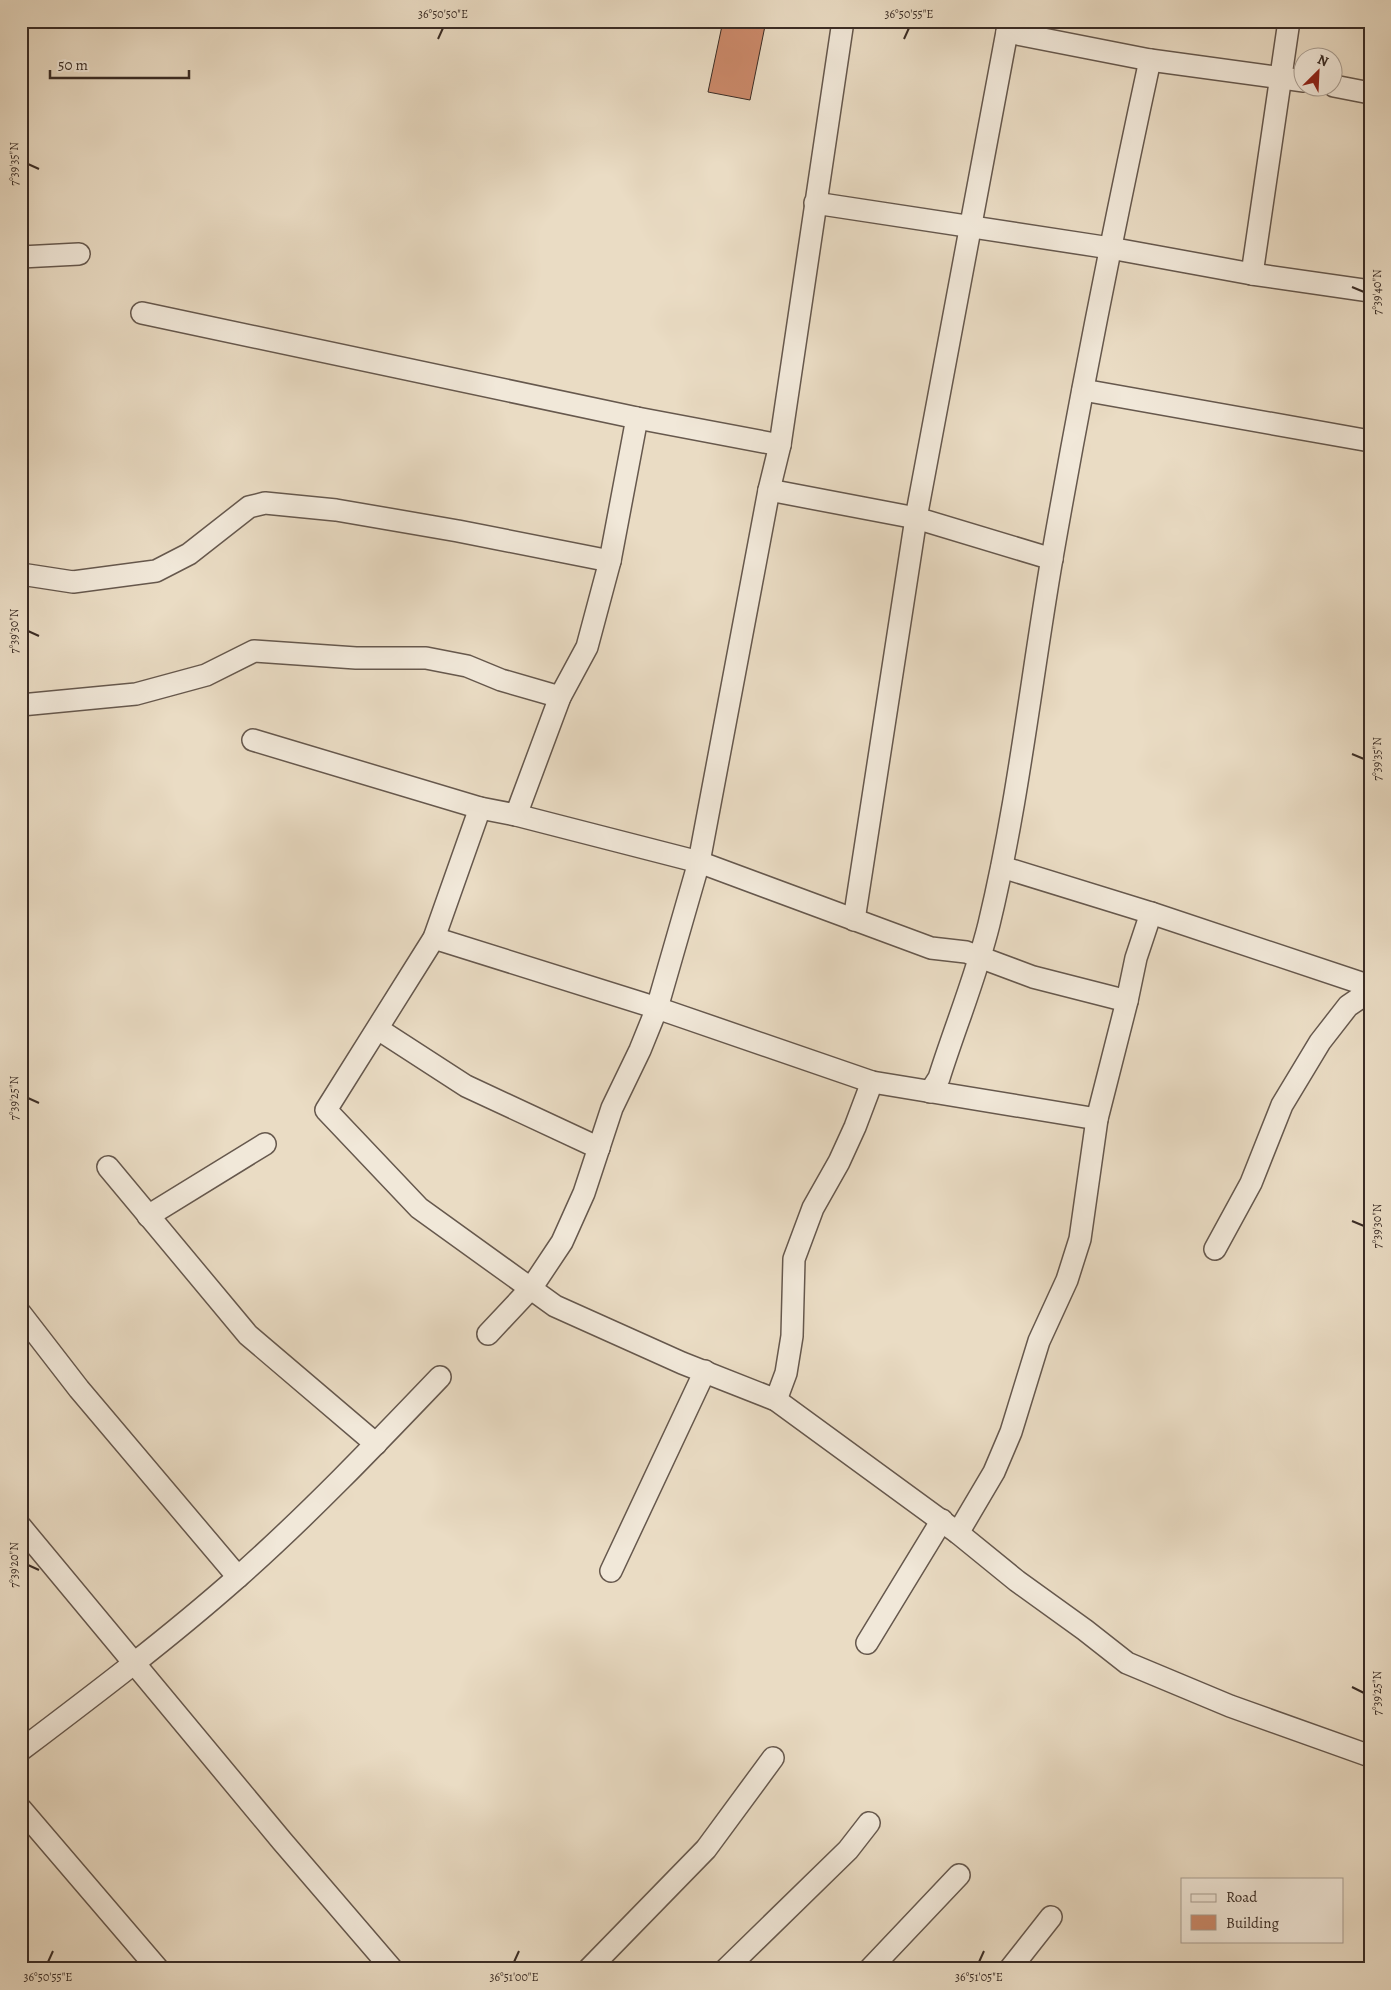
<svg xmlns="http://www.w3.org/2000/svg" width="1391" height="1990" viewBox="0 0 1391 1990" font-family="Alegreya,serif">
  <style>
    .building { fill: #cc8a6b; stroke: #3a2c25 }
    .lines { fill: none; stroke-linecap: round; stroke-linejoin: round }
    .street-casing { stroke: #66584d; stroke-width: 24 }
    .street { stroke: #f1e8d9; stroke-width: 21 }
    .ticks { fill: none; stroke: #3a2c25; stroke-width: 2 }
    .neatline { fill: none; stroke: #3a2c25; stroke-width: 2 }
    .ticks-label { font-size: 12px; text-anchor: middle; fill: #3a2c25 }
  </style>
  <rect width="100%" height="100%" fill="#eadcc4"/>
  <filter id="stains"><feTurbulence type="fractalNoise" baseFrequency=".004" numOctaves="4"/><feColorMatrix values="0 0 0 0 .2 0 0 0 0 .09 0 0 0 0 .02 0 0 0 .5 -.17"/></filter>
  <radialGradient id="worn" r=".72"><stop offset=".6" stop-color="#630" stop-opacity="0"/><stop offset="1" stop-color="#630" stop-opacity=".3"/></radialGradient>
  <path class="building" d="M723,21H766L750,100L708,92Z"/>
  <g class="lines">
    <defs>
      <g id="street">
        <path d="M1007,32L1150,60L1304,81"/>
        <path d="M1334,86L1370,93"/>
        <path d="M815,203L1110,248L1252,274L1370,291"/>
        <path d="M21,257L79,254"/>
        <path d="M1252,274L1289,21"/>
        <path d="M142,313L637,418L780,445"/>
        <path d="M1083,390L1370,441"/>
        <path d="M769,490L916,518L1052,559"/>
        <path d="M21,574L73,582L156,571L189,554L249,507L265,503L336,510L458,531L610,561"/>
        <path d="M21,705L136,694L206,675L254,651L356,658H426L467,666L501,680L560,697"/>
        <path d="M253,740L480,808L516,815L699,862L931,948L966,952L1033,977L1127,1001"/>
        <path d="M480,808L434,938L326,1110L419,1208L555,1306L682,1363L776,1400L958,1533L1017,1581L1085,1630L1127,1663L1230,1706L1370,1756"/>
        <path d="M516,815L560,697L587,647L610,561L637,418"/>
        <path d="M1002,867L1151,913L1370,986"/>
        <path d="M854,920L916,518L1009,21"/>
        <path d="M434,938L657,1008L872,1082L1097,1119"/>
        <path d="M378,1029L466,1086L599,1148"/>
        <path d="M930,1092L939,1078C955,1027 976,977 989,924C1018,804 1031,680 1052,558C1081,392 1114,226 1150,60"/>
        <path d="M108,1167L248,1335L376,1444"/>
        <path d="M148,1216L265,1144"/>
        <path d="M1215,1249L1251,1183L1282,1105L1320,1042L1348,1006L1370,991"/>
        <path d="M21,1314L79,1389L238,1577"/>
        <path d="M488,1334L532,1287L562,1242L584,1193L612,1108L640,1050L657,1008L699,862L769,490L780,445L843,21"/>
        <path d="M776,1400L786,1373L792,1336L794,1259L813,1208L839,1162L855,1127L872,1082"/>
        <path d="M21,1527L282,1841L392,1969"/>
        <path d="M958,1533L994,1472L1011,1432L1039,1341L1067,1280L1080,1239L1097,1119L1127,1001L1136,958L1151,913"/>
        <path d="M611,1571L705,1371"/>
        <path d="M867,1643L942,1520"/>
        <path d="M21,1750C95,1694 169,1638 238,1577C309,1514 374,1446 440,1377"/>
        <path d="M21,1809L158,1969"/>
        <path d="M589,1969L706,1849L773,1758"/>
        <path d="M726,1969L848,1850L869,1823"/>
        <path d="M870,1969L959,1875"/>
        <path d="M1010,1969L1051,1917"/>
      </g>
    </defs>
    <use href="#street" class="street-casing"/>
    <use href="#street" class="street"/>
  </g>
  <path class="ticks" d="M438,39L443,28M904,39L909,28M28,164L39,169M1352,287L1364,292M28,631L39,636M1352,754L1364,759M28,1098L39,1103M1352,1221L1364,1226M28,1565L39,1570M1352,1687L1364,1693M48,1962L53,1951M514,1962L519,1951M979,1962L984,1951"/>
  <rect width="1391" height="1990" fill="none" stroke="#eadcc4" stroke-width="55"/>
  <rect x="1181" y="1878" width="162" height="65" fill="#f1e8d9" stroke="#a89d91"/>
  <rect x="1191" y="1894" width="25" height="8" fill="#f1e8d9" stroke="#a89d91"/>
  <text x="1226" y="1902" font-size="15" fill="#3a2c25">Road</text>
  <rect x="1191" y="1915" width="25" height="15" fill="#cc8a6b" stroke="#a89d91"/>
  <text x="1226" y="1928" font-size="15" fill="#3a2c25">Building</text>
  <g transform="translate(1318 72) rotate(24)"><circle r="24" fill="#f1e8d9" stroke="#a89d91"/>
  <path d="M0-4L9 19L0 12L-9 19Z" fill="#8f2418"/>
  <text y="-8" font-size="14" font-weight="bold" text-anchor="middle" fill="#3a2c25">N</text>
  </g>
  <path d="M50 70v8h139v-8" fill="none" stroke="#3a2c25" stroke-width="2.5"/>
  <text x="58" y="70" font-size="15" fill="#3a2c25" stroke="#f1e8d9" stroke-width="4" paint-order="stroke">50 m</text>
  <rect x="28" y="28" width="1336" height="1934" class="neatline"/>
  <g class="ticks-label">
    <text x="443" y="18">36°50'50"E</text>
    <text x="909" y="18">36°50'55"E</text>
    <text transform="translate(14 164) rotate(-90)" y="4">7°39'35"N</text>
    <text transform="translate(1377 292) rotate(-90)" y="4">7°39'40"N</text>
    <text transform="translate(14 631) rotate(-90)" y="4">7°39'30"N</text>
    <text transform="translate(1377 759) rotate(-90)" y="4">7°39'35"N</text>
    <text transform="translate(14 1098) rotate(-90)" y="4">7°39'25"N</text>
    <text transform="translate(1377 1226) rotate(-90)" y="4">7°39'30"N</text>
    <text transform="translate(14 1565) rotate(-90)" y="4">7°39'20"N</text>
    <text transform="translate(1377 1693) rotate(-90)" y="4">7°39'25"N</text>
    <text x="48" y="1981">36°50'55"E</text>
    <text x="514" y="1981">36°51'00"E</text>
    <text x="979" y="1981">36°51'05"E</text>
  </g>
  <rect width="100%" height="100%" filter="url(#stains)"/>
  <rect width="100%" height="100%" fill="url(#worn)"/>
</svg>
